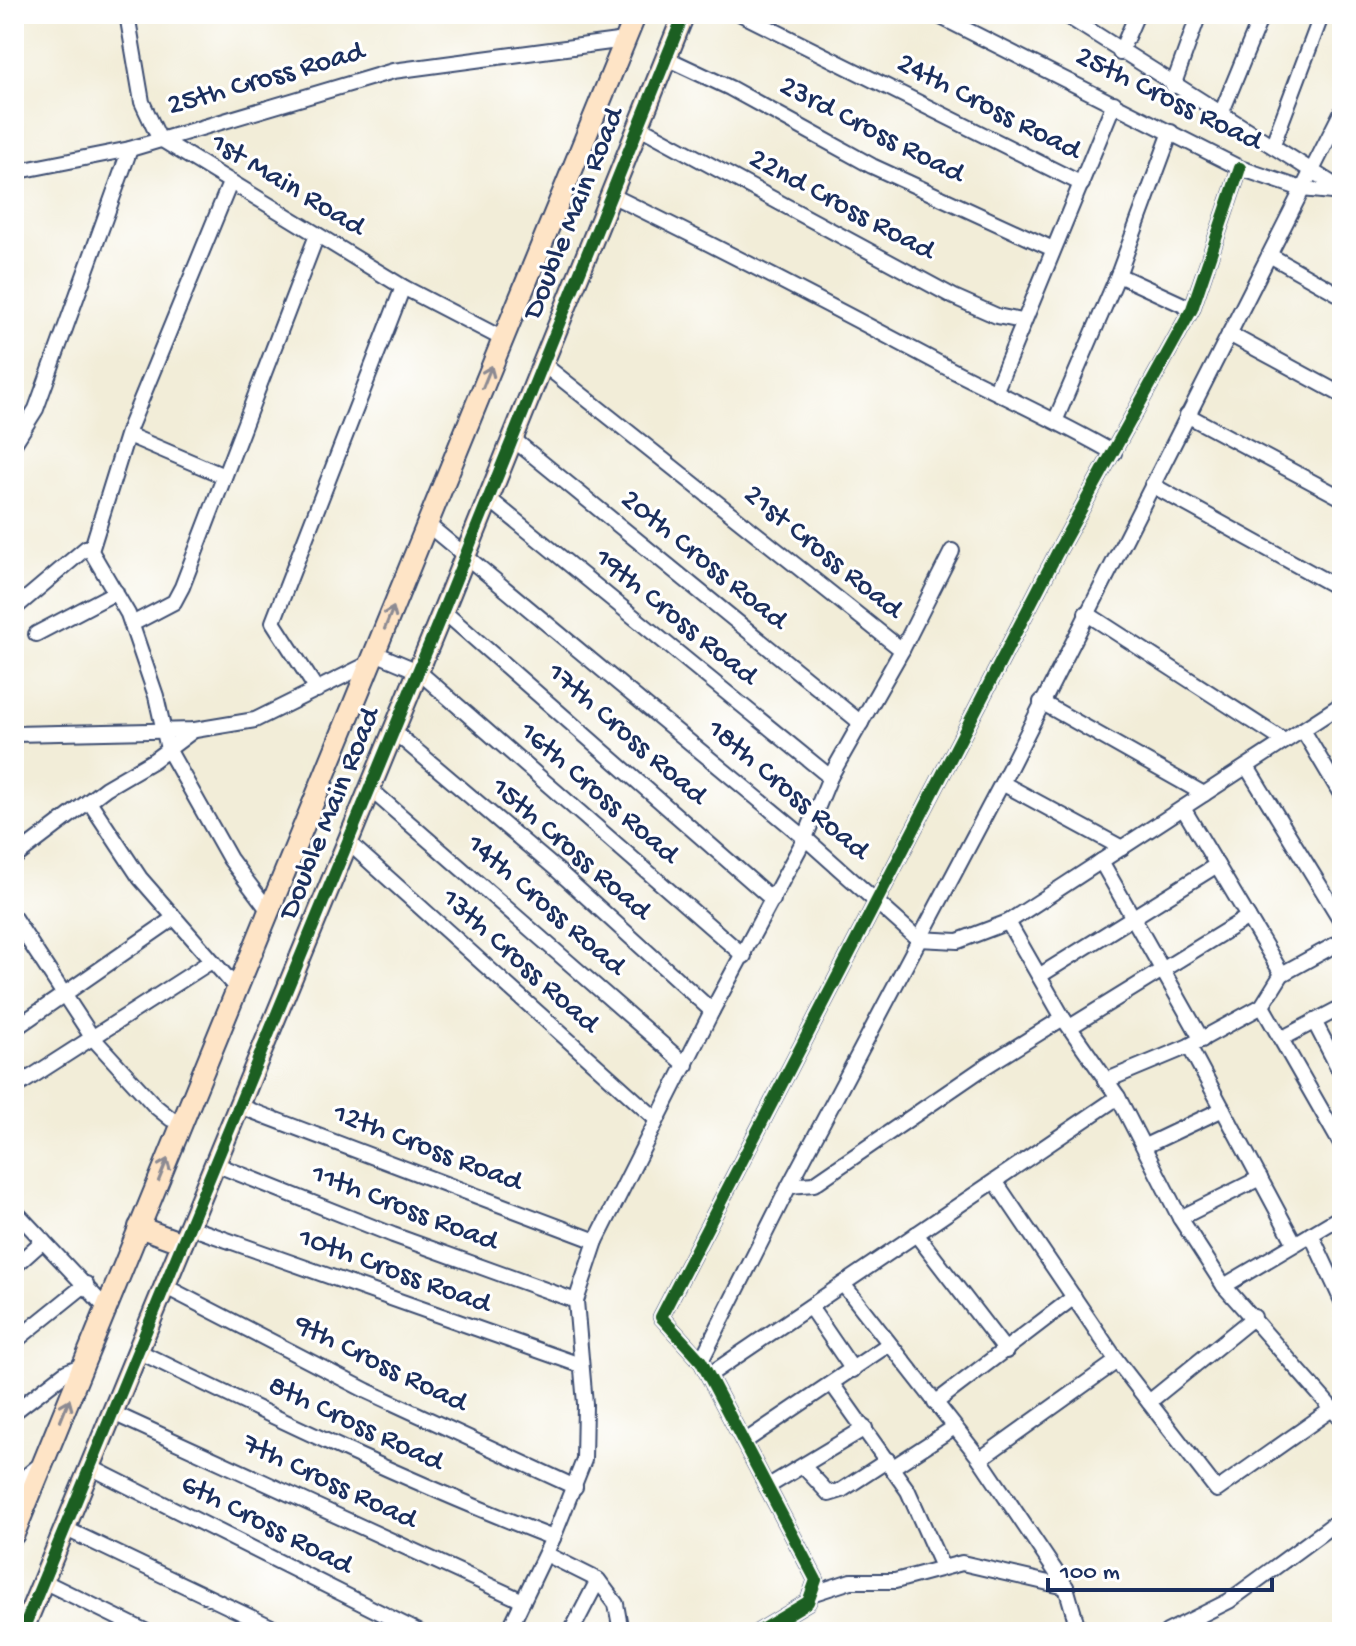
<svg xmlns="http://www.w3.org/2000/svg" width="1356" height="1646" viewBox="0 0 1356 1646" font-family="'Gochi Hand',sans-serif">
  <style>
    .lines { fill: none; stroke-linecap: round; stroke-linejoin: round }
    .street-casing { stroke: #3b4c70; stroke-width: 18 }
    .secondary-casing { stroke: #3b4c70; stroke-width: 24 }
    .street { stroke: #fff; stroke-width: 14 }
    .secondary { stroke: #fee4c6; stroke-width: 20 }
    .cycleway-casing { stroke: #fff; stroke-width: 17 }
    .cycleway { stroke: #1b5e20; stroke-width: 12 }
    .oneway { stroke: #8c8a92 }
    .labels { text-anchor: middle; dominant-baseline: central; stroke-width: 6; stroke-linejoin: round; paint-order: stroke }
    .street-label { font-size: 30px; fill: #1b2f5e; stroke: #fff }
  </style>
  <rect width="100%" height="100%" fill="#fff"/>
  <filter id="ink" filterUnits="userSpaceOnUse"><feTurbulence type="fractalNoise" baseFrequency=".0125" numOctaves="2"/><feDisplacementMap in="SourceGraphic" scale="16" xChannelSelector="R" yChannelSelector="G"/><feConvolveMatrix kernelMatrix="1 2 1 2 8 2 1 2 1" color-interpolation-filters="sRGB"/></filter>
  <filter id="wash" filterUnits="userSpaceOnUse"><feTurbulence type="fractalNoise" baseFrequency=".006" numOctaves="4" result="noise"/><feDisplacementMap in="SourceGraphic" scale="32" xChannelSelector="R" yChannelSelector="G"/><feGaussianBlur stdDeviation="1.8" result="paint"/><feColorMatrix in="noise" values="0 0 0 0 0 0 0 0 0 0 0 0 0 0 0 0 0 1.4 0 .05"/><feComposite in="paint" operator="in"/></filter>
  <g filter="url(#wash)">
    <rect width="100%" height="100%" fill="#f2edd8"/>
  </g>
  <g filter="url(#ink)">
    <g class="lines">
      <defs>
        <g id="street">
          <path d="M127,14L142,102L159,138L403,287L503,339"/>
          <path d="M741,14L1082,184"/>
          <path d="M935,14L1240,168L1302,189L1342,193"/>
          <path d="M1064,14L1342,190"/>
          <path d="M1120,53L1137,14"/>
          <path d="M666,58L730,88L872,166L1053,249"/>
          <path d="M1173,86L1199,14"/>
          <path d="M1221,114L1262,14"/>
          <path d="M638,126L954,297L997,316L1022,321"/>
          <path d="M1273,144L1322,14"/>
          <path d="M14,172L130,149L393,71L625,40"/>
          <path d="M230,183L129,429L91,551L128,614L156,696L168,749L230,859L269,911"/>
          <path d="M611,195C724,250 835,308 946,367C1002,396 1059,421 1114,453"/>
          <path d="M1271,256L1342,296"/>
          <path d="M1118,275L1192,309"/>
          <path d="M1229,334L1342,395"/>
          <path d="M996,390L1114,103"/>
          <path d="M1187,415L1342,498"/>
          <path d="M1056,419L1118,275L1171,132"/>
          <path d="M128,435L224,476"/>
          <path d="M513,439L861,723"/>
          <path d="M14,444L36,409L130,149"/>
          <path d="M1152,485L1342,590"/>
          <path d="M488,498L830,777"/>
          <path d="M427,524L805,838L918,939L958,941L1008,922L1342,704"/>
          <path d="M14,609L86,548L91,551"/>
          <path d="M443,611L773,900"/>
          <path d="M1086,613L1284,741"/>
          <path d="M132,624L174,602L182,587L317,235"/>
          <path d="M36,634L116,592"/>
          <path d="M902,650L952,551"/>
          <path d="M375,653L418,671L744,956"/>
          <path d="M317,690L273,622L403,287"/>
          <path d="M1041,702L1204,794"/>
          <path d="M392,730L556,869L712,1011"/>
          <path d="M1303,730L1342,796"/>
          <path d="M14,734L195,730L255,720L370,663"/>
          <path d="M1247,767L1342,922"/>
          <path d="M1002,783L1122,848"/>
          <path d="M369,788L686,1065"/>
          <path d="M89,801L140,878L237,989"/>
          <path d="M1183,808L1282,974"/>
          <path d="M348,842L656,1119"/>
          <path d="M14,858L106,788L154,760L194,730"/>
          <path d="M1101,861L1202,1040"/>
          <path d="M14,918L92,1037L155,1106L171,1119L183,1122"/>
          <path d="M1008,922L1063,1018L1118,1097L1180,1218L1224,1286L1342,1420"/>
          <path d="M1039,976L1217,865"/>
          <path d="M1262,1006L1342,1146"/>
          <path d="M1314,1021L1342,1075"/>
          <path d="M1070,1027L1248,917"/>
          <path d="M14,1029L174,918"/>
          <path d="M1281,1039L1342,1007"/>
          <path d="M1189,1046L1294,1242"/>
          <path d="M1105,1081L1189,1046L1262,1006L1282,974L1342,941"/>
          <path d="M14,1088L210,962"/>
          <path d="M239,1106L596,1241"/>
          <path d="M1145,1146L1223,1109"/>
          <path d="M215,1164L393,1235L576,1301"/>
          <path d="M995,1181L1117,1361L1217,1490L1332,1409"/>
          <path d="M789,1186L814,1184L986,1066L1063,1018"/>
          <path d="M14,1210L106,1308"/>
          <path d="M1180,1218L1260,1178"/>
          <path d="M190,1227L580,1365"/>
          <path d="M916,1234L1006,1351"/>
          <path d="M1311,1234L1342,1301"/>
          <path d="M14,1267L43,1241"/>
          <path d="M843,1284L980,1459L1066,1587L1079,1632"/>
          <path d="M164,1286L367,1391L575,1487"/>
          <path d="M1224,1286L1342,1216"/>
          <path d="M810,1307L853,1370"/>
          <path d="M14,1342L86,1284"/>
          <path d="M138,1351C275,1418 411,1483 553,1538"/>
          <path d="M701,1361L789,1186L1002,783L1342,111"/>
          <path d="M709,1375L1118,1097"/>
          <path d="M832,1384L908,1491L942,1567"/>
          <path d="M1149,1402L1254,1317"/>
          <path d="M935,1403L1074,1297"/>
          <path d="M14,1412L66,1372L83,1365"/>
          <path d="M113,1413L523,1601"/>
          <path d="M744,1442L889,1344"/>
          <path d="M980,1459L1117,1361"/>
          <path d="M803,1466L829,1494L842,1490L888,1460"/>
          <path d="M90,1467L419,1632"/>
          <path d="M893,1467L953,1428"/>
          <path d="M14,1486L41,1464"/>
          <path d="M767,1487L865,1428"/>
          <path d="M64,1528L282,1632"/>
          <path d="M546,1554L598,1580L571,1632"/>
          <path d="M598,1580L616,1604L621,1632"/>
          <path d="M43,1581L147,1632"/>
          <path d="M811,1594L851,1581H895L962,1563L1066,1587"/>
          <path d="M508,1632L553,1538L584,1460L585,1404L576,1301L596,1241L712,1011L805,838L830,777L902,650L543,364"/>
          <path d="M758,1632L808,1602L816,1580L701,1361L661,1317L1057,553L1192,309L1240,168"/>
          <path d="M1167,1632L1229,1601L1342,1518"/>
        </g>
        <g id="secondary">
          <path d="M139,1227L182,1243"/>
          <path d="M14,1534L636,14"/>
          <path d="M22,1632L443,611L684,14"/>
        </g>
      </defs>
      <use href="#street" class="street-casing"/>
      <use href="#secondary" class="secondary-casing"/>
      <use href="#street" class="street"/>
      <use href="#secondary" class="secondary"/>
      <defs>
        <g id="cycleway">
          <path d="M22,1632L443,611L684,14"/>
          <path d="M758,1632L808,1602L816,1580L701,1361L661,1317L1057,553L1192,309L1240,168"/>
        </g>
      </defs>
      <use href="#cycleway" class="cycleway-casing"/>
      <use href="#cycleway" class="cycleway"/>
    </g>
    <defs><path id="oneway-shaft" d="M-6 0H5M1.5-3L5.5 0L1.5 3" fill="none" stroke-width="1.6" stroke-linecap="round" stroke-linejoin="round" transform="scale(2)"/></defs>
    <g class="oneway">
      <use href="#oneway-shaft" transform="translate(487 377) rotate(-68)"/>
      <use href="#oneway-shaft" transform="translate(389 618) rotate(-68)"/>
      <use href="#oneway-shaft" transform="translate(163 1170) rotate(-68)"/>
      <use href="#oneway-shaft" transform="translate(65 1410) rotate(-68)"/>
    </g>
  </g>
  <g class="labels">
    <g class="street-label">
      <text transform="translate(266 80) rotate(-16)">25th Cross Road</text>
      <text transform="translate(1168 100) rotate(26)">25th Cross Road</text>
      <text transform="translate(988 108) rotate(27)">24th Cross Road</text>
      <text transform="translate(871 131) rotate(27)">23rd Cross Road</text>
      <text transform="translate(287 186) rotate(31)">1st Main Road</text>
      <text transform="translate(841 206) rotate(28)">22nd Cross Road</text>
      <text transform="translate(575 214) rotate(-68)">Double Main Road</text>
      <text transform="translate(822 553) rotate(39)">21st Cross Road</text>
      <text transform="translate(703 561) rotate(39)">20th Cross Road</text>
      <text transform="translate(675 618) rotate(39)">19th Cross Road</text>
      <text transform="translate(626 735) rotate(41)">17th Cross Road</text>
      <text transform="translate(787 791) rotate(40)">18th Cross Road</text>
      <text transform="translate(598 794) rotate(41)">16th Cross Road</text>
      <text transform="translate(331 814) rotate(-68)">Double Main Road</text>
      <text transform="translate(570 850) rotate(41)">15th Cross Road</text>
      <text transform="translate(545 906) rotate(41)">14th Cross Road</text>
      <text transform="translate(519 962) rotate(42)">13th Cross Road</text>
      <text transform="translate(427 1149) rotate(21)">12th Cross Road</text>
      <text transform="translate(404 1209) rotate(21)">11th Cross Road</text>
      <text transform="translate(394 1272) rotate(20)">10th Cross Road</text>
      <text transform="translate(380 1365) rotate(26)">9th Cross Road</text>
      <text transform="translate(355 1425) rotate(25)">8th Cross Road</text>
      <text transform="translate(329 1483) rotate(25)">7th Cross Road</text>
      <text transform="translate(266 1526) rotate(27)">6th Cross Road</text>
    </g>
  </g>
  <rect width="1356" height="1646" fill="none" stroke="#fff" stroke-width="48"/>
  <path d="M1048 1578v12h224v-12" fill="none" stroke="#1b2f5e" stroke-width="4"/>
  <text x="1060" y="1578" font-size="24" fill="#1b2f5e" stroke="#ffffff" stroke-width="6" paint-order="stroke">100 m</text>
</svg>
